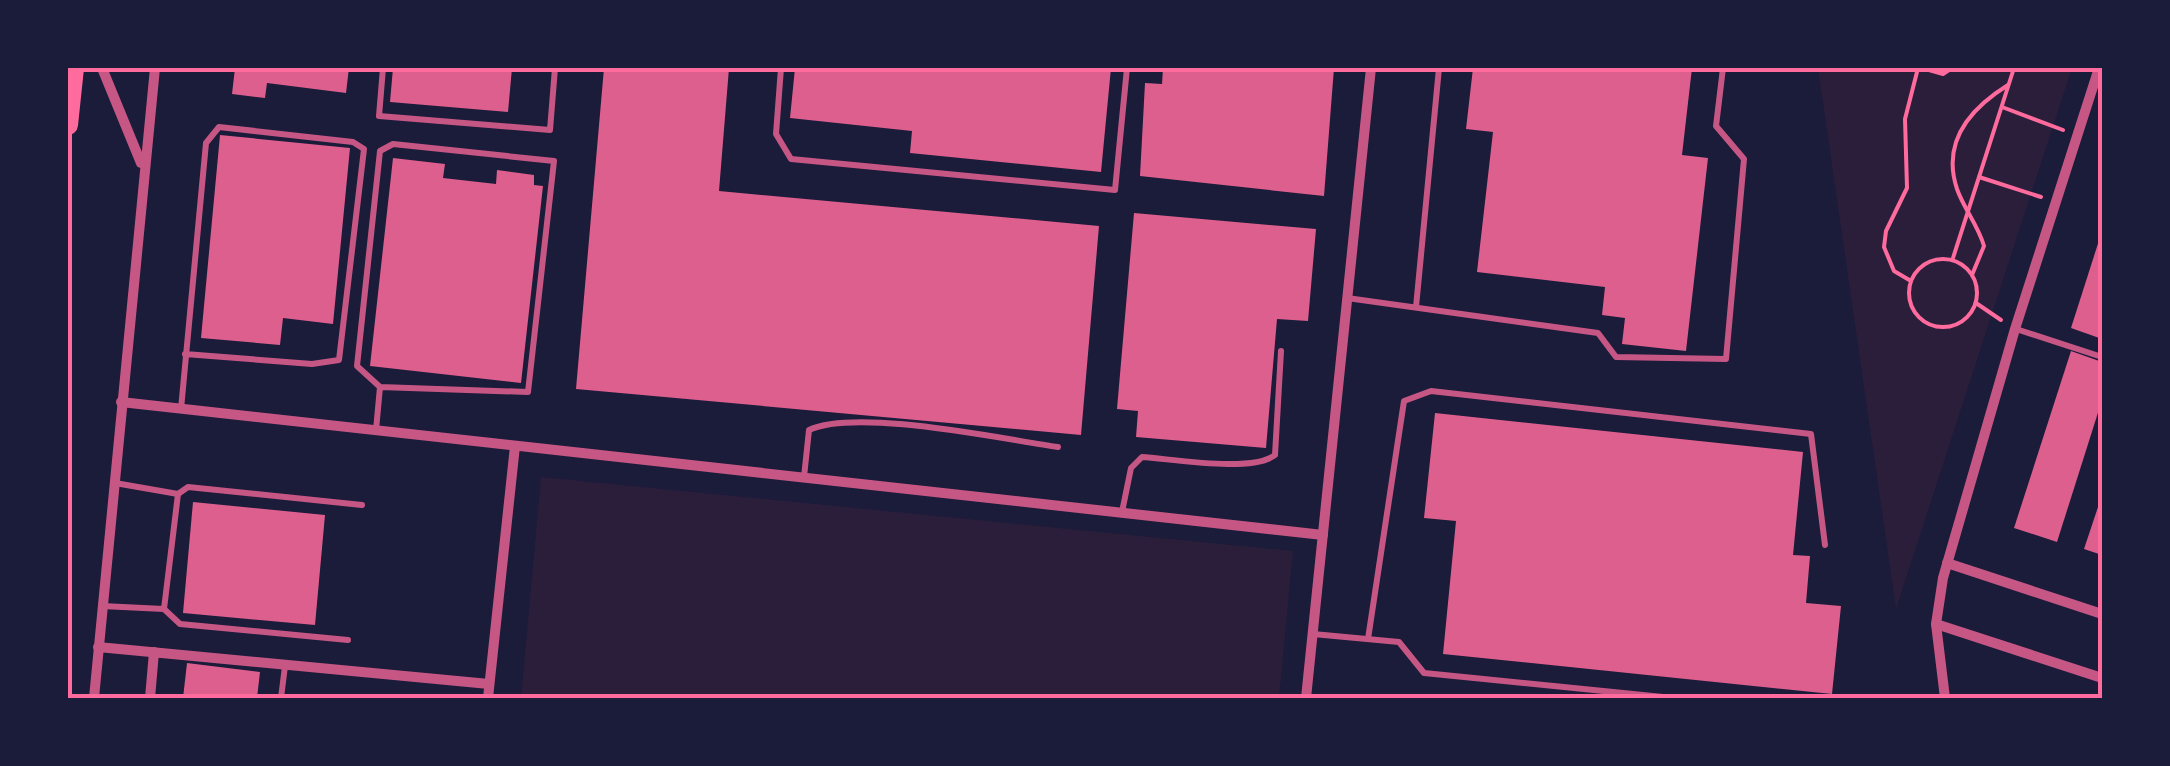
<svg xmlns="http://www.w3.org/2000/svg" width="2170" height="766" viewBox="0 0 2170 766" font-family="'Fira Sans Condensed',sans-serif">
  <style>
    .green { fill: #2a1e3b }
    .building { fill: #dd5f8e }
    .lines { fill: none; stroke-linecap: round; stroke-linejoin: round }
    .path { stroke: #ff6b9d; stroke-width: 4 }
    .service { stroke: #c65784; stroke-width: 6 }
    .minor { stroke: #c65784; stroke-width: 10 }
    .primary { stroke: #ff6b9d; stroke-width: 20 }
    .neatline { fill: none; stroke: #ff6b9d; stroke-width: 4 }
  </style>
  <rect width="100%" height="100%" fill="#1b1b3a"/>
  <g class="green">
    <path d="M1818,68H2072L1896,609Z"/>
    <path d="M541,477L1293,551L1279,698H521Z"/>
  </g>
  <g class="building">
    <path d="M235,68H349L346,93L267,83L265,98L232,94Z"/>
    <path d="M393,68H512L508,112L390,102Z"/>
    <path d="M604,68H729L719,191L1099,226L1081,435L576,389Z"/>
    <path d="M795,68H1111L1101,172L910,153L912,131L790,118Z"/>
    <path d="M1163,68H1334L1324,196L1140,176L1145,83L1162,84Z"/>
    <path d="M1473,68H1692L1682,155L1708,158L1686,351L1622,344L1625,318L1602,315L1605,287L1477,272L1493,132L1466,129Z"/>
    <path d="M220,135L350,148L333,324L283,318L280,345L201,338Z"/>
    <path d="M393,158L445,164L443,178L496,184L497,170L534,175V185L543,186L521,383L370,366Z"/>
    <path d="M1134,213L1316,229L1308,321L1277,319L1266,448L1136,437L1138,411L1117,409Z"/>
    <path d="M2102,231V339L2071,328Z"/>
    <path d="M2071,351L2102,362V400L2057,542L2014,528Z"/>
    <path d="M1435,413L1803,452L1793,555L1810,556L1806,603L1841,606L1832,694L1443,654L1456,521L1424,518Z"/>
    <path d="M2102,495V555L2084,549Z"/>
    <path d="M193,502L325,515L315,625L183,613Z"/>
    <path d="M187,663L260,672L257,698H183Z"/>
  </g>
  <g class="lines">
    <g class="path">
      <path d="M1922,68L1943,74L1952,68"/>
      <path d="M2002,107L2063,130"/>
      <path d="M1979,177L2041,197"/>
      <path d="M1953,258L2014,68"/>
      <circle cx="1943" cy="293" r="34"/>
      <path d="M1972,275L1984,246C1978,225 1964,209 1957,189C1941,141 1971,108 2008,85"/>
      <path d="M1911,281L1894,271L1884,247L1886,231L1907,188L1905,119L1918,68"/>
      <path d="M1976,303L2001,320"/>
    </g>
    <g class="service">
      <path d="M383,68L379,116L550,130L555,68"/>
      <path d="M781,68L776,134L791,159L1115,190L1127,68"/>
      <path d="M1347,298L1598,333L1616,357L1726,359L1744,159L1716,126L1723,68"/>
      <path d="M1416,307L1439,68"/>
      <path d="M2016,329L2102,357"/>
      <path d="M181,409L206,143L219,127L353,142L364,149L339,360L312,364L185,354"/>
      <path d="M376,430L380,387L357,366L380,151L393,144L554,161L528,392L380,387"/>
      <path d="M804,477L809,430C857,408 1001,439 1058,447"/>
      <path d="M115,483L178,494L188,487L362,505"/>
      <path d="M1122,512L1131,468L1142,457C1173,459 1252,473 1275,455L1281,351"/>
      <path d="M102,606L164,609L178,494"/>
      <path d="M164,609L180,624L348,640"/>
      <path d="M1313,634L1399,642L1424,673L1673,698"/>
      <path d="M1368,639L1404,401L1431,391L1811,434L1825,545"/>
      <path d="M281,698L285,666"/>
    </g>
    <g class="minor">
      <path d="M102,68L141,163"/>
      <path d="M121,402L1323,535"/>
      <path d="M1947,563L2102,614"/>
      <path d="M1936,624L2102,678"/>
      <path d="M98,647L489,684"/>
      <path d="M94,698L155,68"/>
      <path d="M150,698L154,652"/>
      <path d="M488,698L515,446"/>
      <path d="M1306,698L1371,68"/>
      <path d="M1945,698L1936,624L1943,578L2015,329L2099,68"/>
    </g>
    <path class="primary" d="M68,125L74,68"/>
  </g>
  <rect width="2170" height="766" fill="none" stroke="#1b1b3a" stroke-width="140"/>
  <rect x="70" y="70" width="2030" height="626" class="neatline"/>
</svg>
